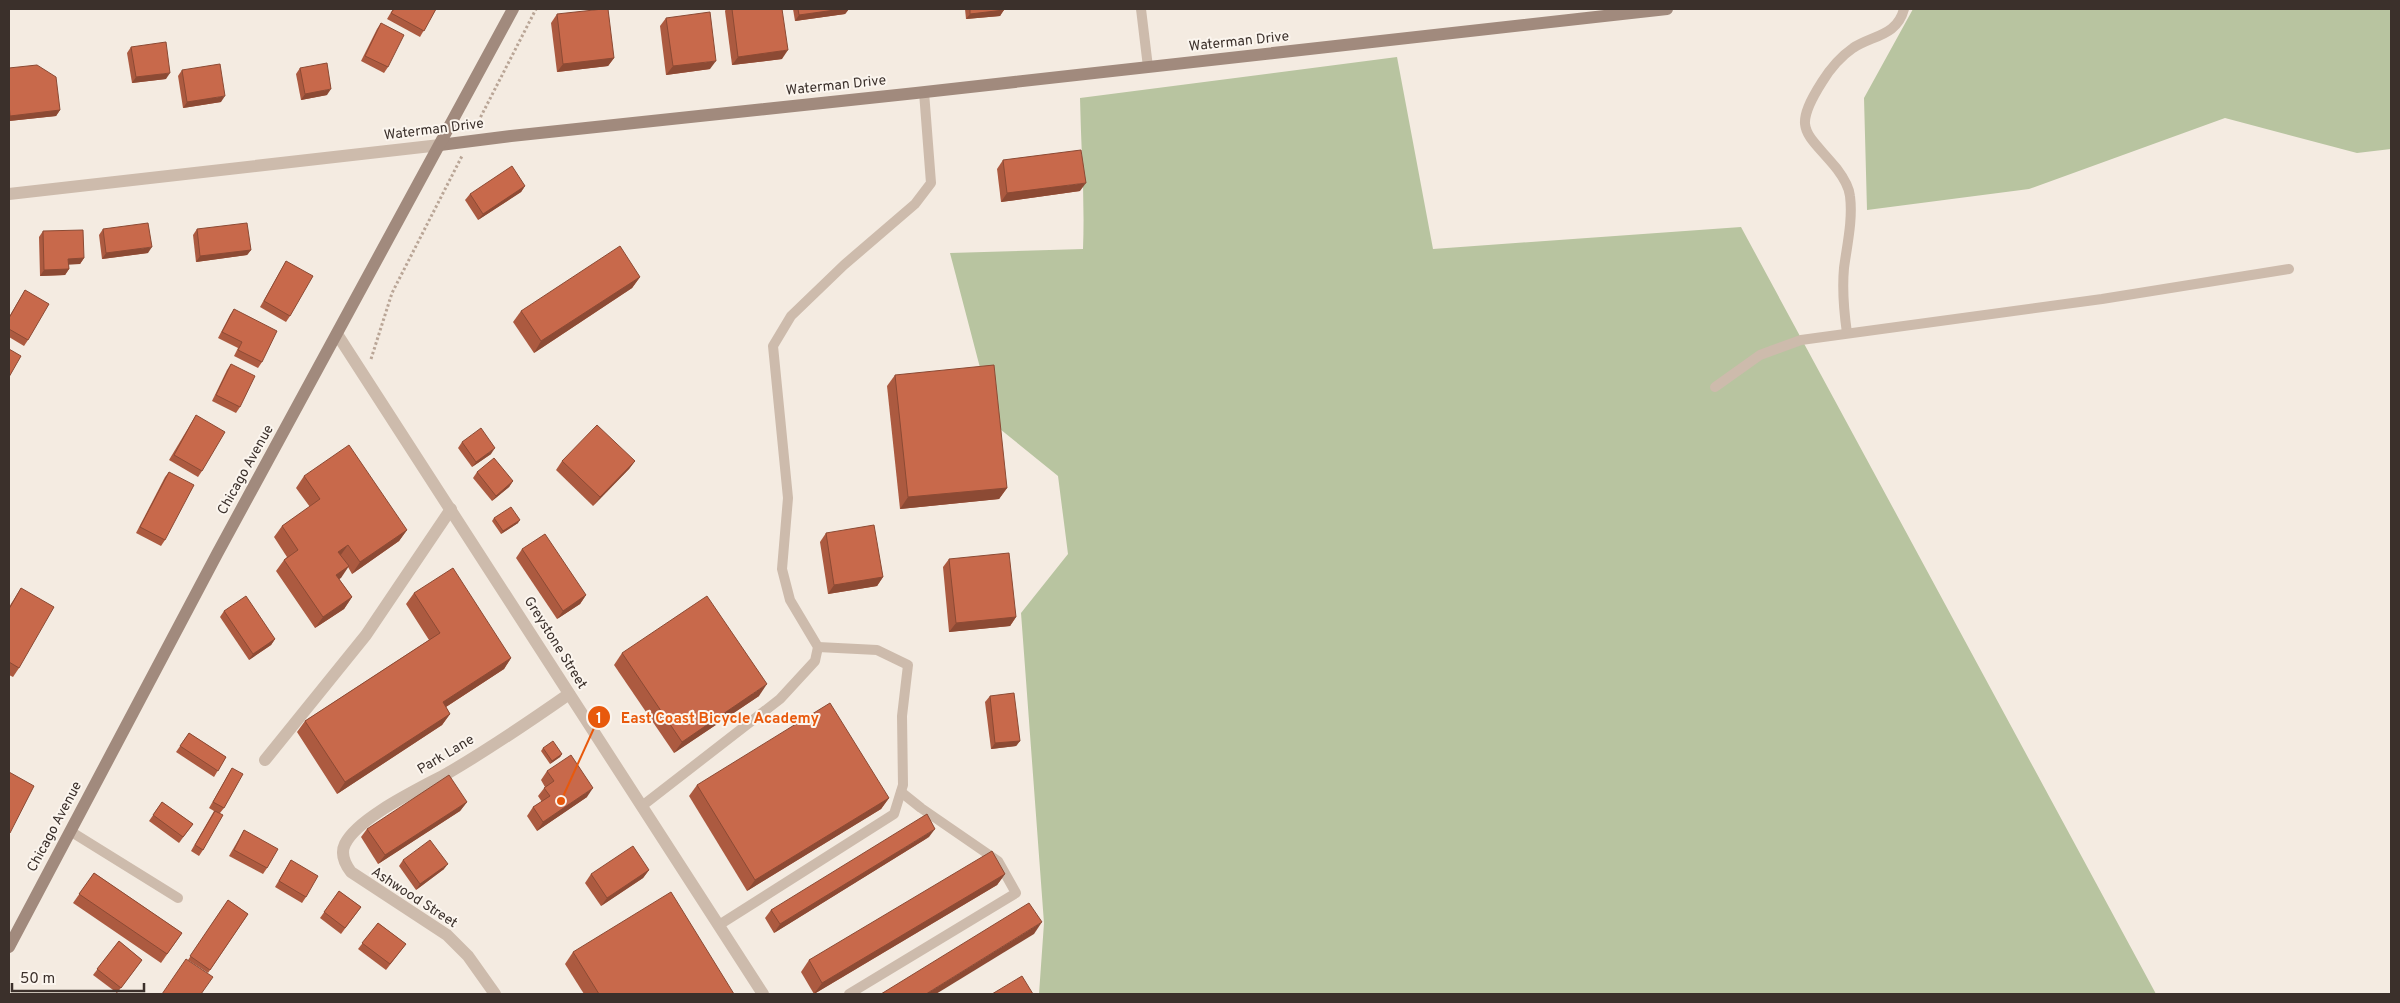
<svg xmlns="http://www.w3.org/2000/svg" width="2400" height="1003" viewBox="0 0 2400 1003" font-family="Overpass,sans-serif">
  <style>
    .green { fill: #b8c4a0 }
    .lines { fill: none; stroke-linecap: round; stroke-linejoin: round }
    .path { stroke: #b9a596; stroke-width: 3; stroke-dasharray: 2.5 2.5; stroke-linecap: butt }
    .lane { stroke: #cdbbac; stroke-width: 10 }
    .street { stroke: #cdbbac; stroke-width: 12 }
    .secondary { stroke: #a18a7d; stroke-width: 12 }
    .wall { fill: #ac5a40 }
    .shaded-wall { fill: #8c4a34 }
    .building { fill: #c8694b; stroke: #8c4a34 }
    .labels { text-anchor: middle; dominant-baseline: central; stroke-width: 4; stroke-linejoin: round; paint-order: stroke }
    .street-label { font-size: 14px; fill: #3b302b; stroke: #fbf5ee }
    .leader { fill: none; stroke: #e8590c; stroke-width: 2 }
    .callout-dot { fill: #e8590c; stroke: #fbf5ee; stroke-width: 2 }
    .mark-label { font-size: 15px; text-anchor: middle; font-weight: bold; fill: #fff }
    .callout-label { font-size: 15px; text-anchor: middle; font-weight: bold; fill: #e8590c; stroke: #fbf5ee; stroke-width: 4; stroke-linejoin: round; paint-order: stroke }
  </style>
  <rect width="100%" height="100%" fill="#f4ebe1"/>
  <g class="green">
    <path d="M1913,9H2391V149L2357,153L2225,118L2029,189L1867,210L1864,98Z"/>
    <path d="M1397,57L1433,249L1741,227L2156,994H1039L1044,923L1021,613L1068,554L1058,476L995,425L950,253L1083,249C1085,199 1081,149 1080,98Z"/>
  </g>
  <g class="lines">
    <g class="path">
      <path d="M476,126L536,9"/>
      <path d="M371,359L392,293L462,156"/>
    </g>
    <g class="lane">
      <path d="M1141,9L1148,67"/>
      <path d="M1847,333C1844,312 1842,290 1844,268C1847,245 1853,220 1850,196C1849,186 1843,177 1837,169C1806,131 1791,131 1822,82C1830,69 1840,57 1853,48C1873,35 1897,36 1904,9"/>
      <path d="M1715,387L1760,355L1801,340L2102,299L2289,269"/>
      <path d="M642,806L780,699L815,661L818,647L790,600L782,569L788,498L773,346L791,316L844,265L915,204L931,183L924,92"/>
      <path d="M70,831L178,898"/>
      <path d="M719,925L894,814L903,785L902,716L908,665L877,650L818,647"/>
      <path d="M849,994L1016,893L998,861L921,808L901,792"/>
    </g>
    <g class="street">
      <path d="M9,194L440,145"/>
      <path d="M337,334L763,994"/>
      <path d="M265,760L366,635L451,509"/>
      <path d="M495,994L468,956L447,935L351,872C345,864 340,854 345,844C358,817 421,788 448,773C489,749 529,722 569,694"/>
    </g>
    <g class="secondary">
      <path d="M440,145L511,136L916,93L1667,9"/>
      <path d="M9,947L217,554L513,9"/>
    </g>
  </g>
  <g class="wall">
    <path d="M393,9H436L420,37L387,19Z"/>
    <path d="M726,9H782V59L732,65L725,11Z"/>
    <path d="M793,9H849L845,14L795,21Z"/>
    <path d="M965,9H1004L1000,16L966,19Z"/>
    <path d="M557,14L614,58L608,66L557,72L551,23Z"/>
    <path d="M666,18L710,69L666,75L660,26Z"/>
    <path d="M381,23L388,67L384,73L361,61L377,29Z"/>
    <path d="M131,47L166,79L132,83L127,53Z"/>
    <path d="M9,68L60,110L56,116L9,121Z"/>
    <path d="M300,68L327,95L301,100L296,74Z"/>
    <path d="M182,70L221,102L183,108L178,76Z"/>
    <path d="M1003,160L1080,191L1001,202L997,169Z"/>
    <path d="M525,186L521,192L478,220L465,200L470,194Z"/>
    <path d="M103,229L148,253L102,259L99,235Z"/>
    <path d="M197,229L251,250L247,255L196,262L193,235Z"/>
    <path d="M43,231L84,258L80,264H68L69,269L65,275L40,276L39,237Z"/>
    <path d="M286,261L290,316L286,322L260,307Z"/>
    <path d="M640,277L632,288L534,353L513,322L521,311Z"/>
    <path d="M25,290L28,340L24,346L9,337V317Z"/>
    <path d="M234,309L262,362L258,368L234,356L238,348L218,338L230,315Z"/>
    <path d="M231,364L240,407L236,413L212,401L227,370Z"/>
    <path d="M895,375L1007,488L999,499L900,509L887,386Z"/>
    <path d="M196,415L202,471L198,477L169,460Z"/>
    <path d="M462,442L491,454L472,467L458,448Z"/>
    <path d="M562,461H635L629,469L593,506L556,470Z"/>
    <path d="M169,472L165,540L161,546L136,533L165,477Z"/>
    <path d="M477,472L513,481L509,487L492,501L473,478Z"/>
    <path d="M304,476L407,530L399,541L352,574L348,567L339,579L352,597L344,609L315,628L276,571L284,560L287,557L274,537L282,526L310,507L296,488Z"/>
    <path d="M494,518L518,523L501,534L492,521Z"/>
    <path d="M826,533L883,577L877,586L828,594L820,542Z"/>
    <path d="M522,549L586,595L580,604L557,619L516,558Z"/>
    <path d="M949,559L1016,617L1010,626L949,632L943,567Z"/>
    <path d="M21,588L19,668L13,677L9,675V607Z"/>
    <path d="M414,593L511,658L504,669L446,707L450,714L442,725L337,794L297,732L305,721L429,640L406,604Z"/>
    <path d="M224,611L275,639L271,645L249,660L220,617Z"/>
    <path d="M622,653L759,696L674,753L614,665Z"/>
    <path d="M990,696L1020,741L1016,746L991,749L985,702Z"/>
    <path d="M189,733L226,757L214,777L176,752Z"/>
    <path d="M543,748L562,754L560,757L550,764L541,751Z"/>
    <path d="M232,768L224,808L220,813L203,850L199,856L191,851L214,811L209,808Z"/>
    <path d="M547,771L587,797L537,831L527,816L533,807L542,802L538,796L545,787L541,780Z"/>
    <path d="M697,785L889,798L881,809L747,891L689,796Z"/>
    <path d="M162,802L193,824L179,843L149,821Z"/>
    <path d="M467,802L460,811L378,864L361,837L367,829Z"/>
    <path d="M244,830L267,868L263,874L229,856Z"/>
    <path d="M929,837L774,933L765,918L771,910Z"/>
    <path d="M291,860L306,897L302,903L275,887Z"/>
    <path d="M403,860L444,869L416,890L399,866Z"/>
    <path d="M649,870L643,878L601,906L585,883L591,874Z"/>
    <path d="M94,873L182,933L161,963L73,903Z"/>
    <path d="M1005,874L997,885L814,994L801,972L809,960Z"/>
    <path d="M339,891L361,907L341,934L320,918Z"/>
    <path d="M228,900L248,914L208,973L188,960Z"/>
    <path d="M378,923L406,944L386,970L358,949Z"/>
    <path d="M119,941L142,960L117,993L93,975Z"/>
    <path d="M573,952L734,994H584L565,964Z"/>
  </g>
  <g class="shaded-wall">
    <path d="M842,9H849L845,14L795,21L799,15Z"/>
    <path d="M1004,10L1000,16L966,19L970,14Z"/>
    <path d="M788,50L782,59L732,65L738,57Z"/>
    <path d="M614,58L608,66L557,72L563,64Z"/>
    <path d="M716,61L710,69L666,75L673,66Z"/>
    <path d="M170,73L166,79L132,83L136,77Z"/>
    <path d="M331,89L327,95L301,100L305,94Z"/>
    <path d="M225,96L221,102L183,108L187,102Z"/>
    <path d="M60,110L56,116L9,121V118L10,116Z"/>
    <path d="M1086,183L1080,191L1001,202L1007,193Z"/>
    <path d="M525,186L521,192L478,220L483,214Z"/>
    <path d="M152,247L148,253L102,259L106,253Z"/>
    <path d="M251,250L247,255L196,262L200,256Z"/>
    <path d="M84,258L80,264L64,265L68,259Z"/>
    <path d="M69,269L65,275L40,276L44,270Z"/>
    <path d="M640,277L632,288L534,353L541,341Z"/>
    <path d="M495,448L491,454L472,467L476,462Z"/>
    <path d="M635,461L629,469L593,506L600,497Z"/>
    <path d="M513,481L509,487L492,501L496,496Z"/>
    <path d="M1007,488L999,499L900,509L908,497Z"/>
    <path d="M520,520L518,523L501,534L503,531Z"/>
    <path d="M407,530L399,541L352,574L360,562Z"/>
    <path d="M348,545L340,556L338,552Z"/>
    <path d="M349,566L341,578L328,586L336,575Z"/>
    <path d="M883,577L877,586L828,594L834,585Z"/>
    <path d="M586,595L580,604L557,619L563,611Z"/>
    <path d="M352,597L344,609L315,628L323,617Z"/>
    <path d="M1016,617L1010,626L949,632L956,623Z"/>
    <path d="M275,639L271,645L249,660L253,654Z"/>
    <path d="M511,658L504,669L435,714L443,702Z"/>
    <path d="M767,684L759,696L674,753L682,742Z"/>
    <path d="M450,714L442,725L337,794L345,782Z"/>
    <path d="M1020,741L1016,746L991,749L995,743Z"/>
    <path d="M562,754L560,757L550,764L552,761Z"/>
    <path d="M593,788L587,797L537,831L543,822Z"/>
    <path d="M889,798L881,809L747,891L755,880Z"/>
    <path d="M467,802L460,811L378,864L385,855Z"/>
    <path d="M935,829L929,837L774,933L780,924Z"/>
    <path d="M448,864L444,869L416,890L420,884Z"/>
    <path d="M649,870L643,878L601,906L607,898Z"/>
    <path d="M1005,874L997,885L814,994L822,983Z"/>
    <path d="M1042,922L1034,934L936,994H926Z"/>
  </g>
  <g class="building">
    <path d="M394,9H436L424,31L391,13Z"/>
    <path d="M603,9H608L614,58L563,64L557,14Z"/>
    <path d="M732,9H782L788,50L738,57Z"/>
    <path d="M798,9H842L799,15Z"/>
    <path d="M970,9H1004V10L970,14Z"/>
    <path d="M710,12L716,61L673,66L666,18Z"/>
    <path d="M381,23L404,35L388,67L365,56Z"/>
    <path d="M166,42L170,73L136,77L131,47Z"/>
    <path d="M327,63L331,89L305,94L300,68Z"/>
    <path d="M220,64L225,96L187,102L182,70Z"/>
    <path d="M37,65L56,77L60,110L10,116L9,103V68Z"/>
    <path d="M1081,150L1086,183L1007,193L1003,160Z"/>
    <path d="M512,166L525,186L483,214L470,194Z"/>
    <path d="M148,223L152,247L106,253L103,229Z"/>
    <path d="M247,223L251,250L200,256L197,229Z"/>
    <path d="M83,230L84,258L68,259L69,269L44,270L43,231Z"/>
    <path d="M620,246L640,277L541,341L521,311Z"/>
    <path d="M286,261L313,276L290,316L264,301Z"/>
    <path d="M25,290L49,304L28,340L9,329V318Z"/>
    <path d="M234,309L277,331L262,362L238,350L242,342L222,332Z"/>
    <path d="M9,349L21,356L9,377Z"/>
    <path d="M231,364L255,376L240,407L216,395Z"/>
    <path d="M994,365L1007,488L908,497L895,375Z"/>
    <path d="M196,415L225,432L202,471L174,455Z"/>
    <path d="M597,425L635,461L600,497L562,461Z"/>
    <path d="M481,428L495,448L476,462L462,442Z"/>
    <path d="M349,445L407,530L360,562L348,545L338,552L349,566L336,575L352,597L323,617L284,560L298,550L282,526L320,499L304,476Z"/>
    <path d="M494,458L513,481L496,496L477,472Z"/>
    <path d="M169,472L194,485L165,540L140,527Z"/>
    <path d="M511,507L520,520L503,531L494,518Z"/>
    <path d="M874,525L883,577L834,585L826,533Z"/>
    <path d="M545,534L586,595L563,611L522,549Z"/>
    <path d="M1009,553L1016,617L956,623L949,559Z"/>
    <path d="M453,568L511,658L443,702L450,714L345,782L305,721L440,633L414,593Z"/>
    <path d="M21,588L54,607L19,668L9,662V609Z"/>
    <path d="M246,596L275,639L253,654L224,611Z"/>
    <path d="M707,596L767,684L682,742L622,653Z"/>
    <path d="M1014,693L1020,741L995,743L990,696Z"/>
    <path d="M830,703L889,798L755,880L697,785Z"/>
    <path d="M189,733L226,757L218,771L180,746Z"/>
    <path d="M553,741L562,754L552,761L543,748Z"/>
    <path d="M571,755L593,788L543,822L533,807L550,796L544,788L554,781L547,771Z"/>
    <path d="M232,768L243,774L224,808L213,802Z"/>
    <path d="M9,772L34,786L10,833H9Z"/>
    <path d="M449,775L467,802L385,855L367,829Z"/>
    <path d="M162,802L193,824L183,837L153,815Z"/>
    <path d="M215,811L223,815L203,850L195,845Z"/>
    <path d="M927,814L935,829L780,924L771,910Z"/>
    <path d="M244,830L278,849L267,868L234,850Z"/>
    <path d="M430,840L448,864L420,884L403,860Z"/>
    <path d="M633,846L649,870L607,898L591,874Z"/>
    <path d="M992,851L1005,874L822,983L809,960Z"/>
    <path d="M291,860L318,876L306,897L279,881Z"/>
    <path d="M94,873L182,933L167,954L79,894Z"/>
    <path d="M339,891L361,907L345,928L324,912Z"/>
    <path d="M671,892L734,994H599L573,952Z"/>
    <path d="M228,900L248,914L210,970L190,956Z"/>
    <path d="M1029,903L1042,922L926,994H881Z"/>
    <path d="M378,923L406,944L390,964L362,943Z"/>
    <path d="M119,941L142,960L121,988L97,969Z"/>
    <path d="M186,959L213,977L201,994H162Z"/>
    <path d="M1022,976L1033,994H992Z"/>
  </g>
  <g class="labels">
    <g class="street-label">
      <text transform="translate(1239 42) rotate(-6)">Waterman Drive</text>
      <text transform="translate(836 86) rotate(-6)">Waterman Drive</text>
      <text transform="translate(434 130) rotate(-7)">Waterman Drive</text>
      <text transform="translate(246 470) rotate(-61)">Chicago Avenue</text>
      <text transform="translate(555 643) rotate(58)">Greystone Street</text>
      <text transform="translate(446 755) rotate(-31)">Park Lane</text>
      <text transform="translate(55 827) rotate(-62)">Chicago Avenue</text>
      <text transform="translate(414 898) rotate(33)">Ashwood Street</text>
    </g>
  </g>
  <path class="leader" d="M561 801L599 717"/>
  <g class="callout-dot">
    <circle cx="561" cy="801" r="5"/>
    <circle cx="599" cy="717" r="12"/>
  </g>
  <g class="mark-label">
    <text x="599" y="723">1</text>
  </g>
  <g class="callout-label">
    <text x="720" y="723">East Coast Bicycle Academy</text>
  </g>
  <rect width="2400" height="1003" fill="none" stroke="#3b302b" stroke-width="20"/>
  <path d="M12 983v8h132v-8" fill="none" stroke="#3b302b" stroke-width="2.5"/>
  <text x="20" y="983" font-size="15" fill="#3b302b" stroke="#fbf5ee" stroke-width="4" paint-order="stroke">50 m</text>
</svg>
